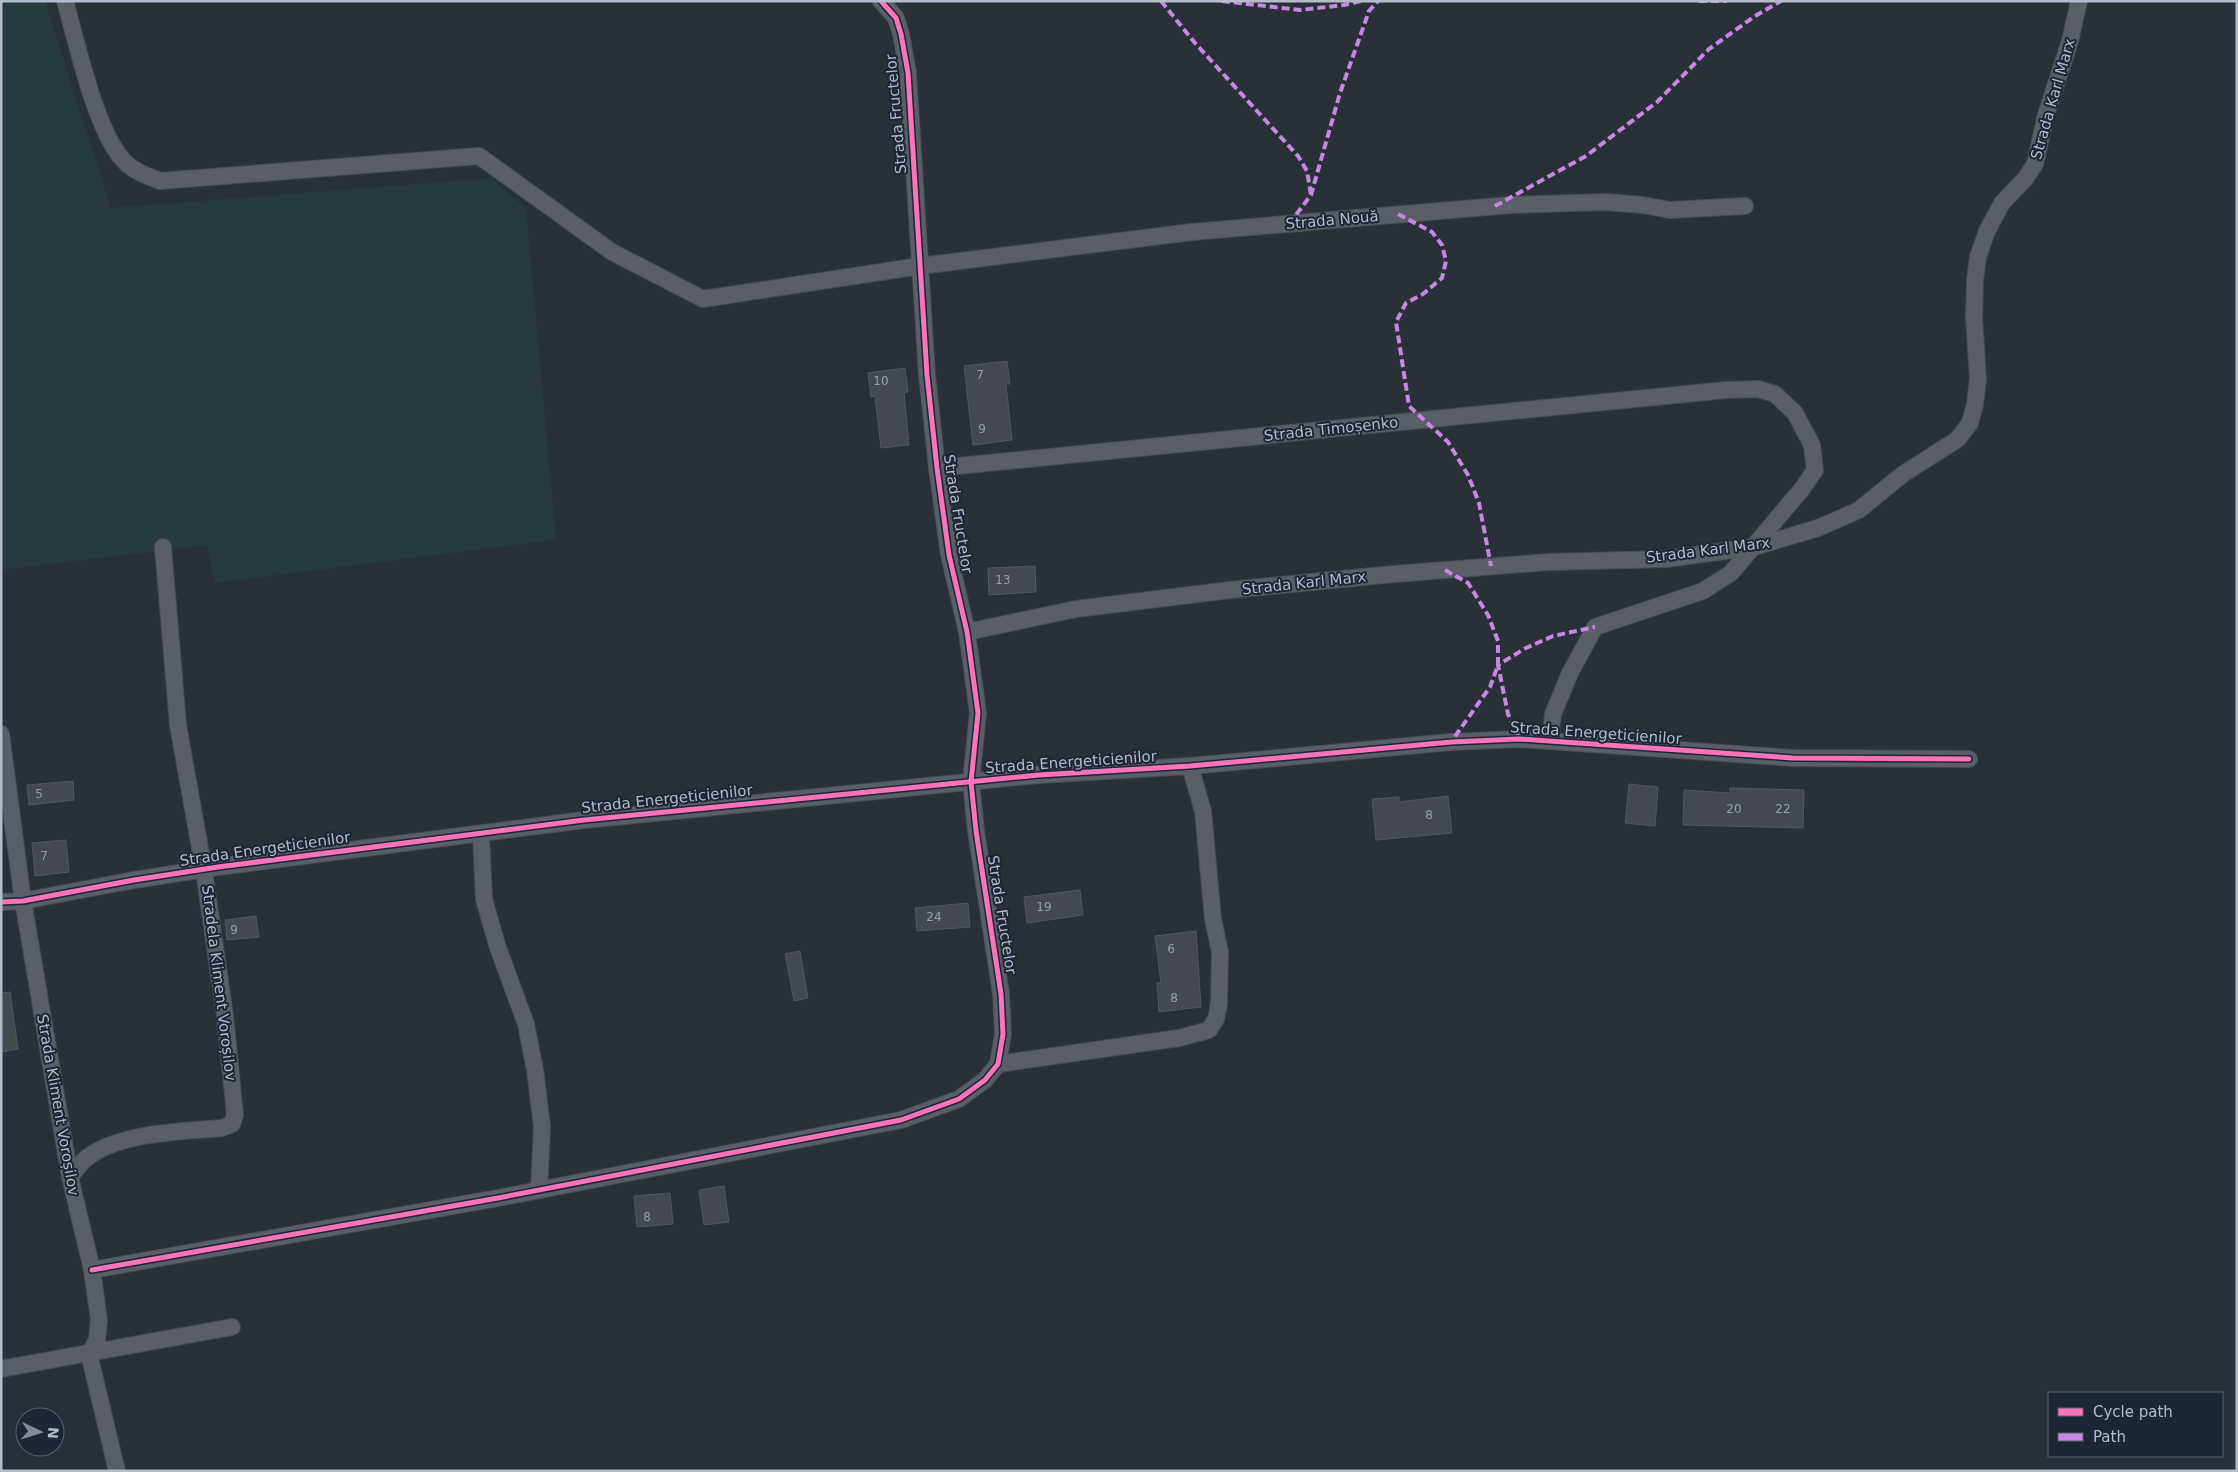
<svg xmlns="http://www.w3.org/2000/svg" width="2238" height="1472" viewBox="0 0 2238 1472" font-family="'DejaVu Sans',sans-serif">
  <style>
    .green { fill: #273a3e }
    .building { fill: #444950; stroke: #52575f }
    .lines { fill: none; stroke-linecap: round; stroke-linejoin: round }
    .minor-casing { stroke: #484c53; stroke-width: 18 }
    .minor { stroke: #5a5e66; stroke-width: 16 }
    .quiet { stroke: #c787e3; stroke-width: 4; stroke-dasharray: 8 4; stroke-linecap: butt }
    .cycleway-casing { stroke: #1d2633; stroke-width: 8 }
    .cycleway { stroke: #fb73b8; stroke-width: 5 }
    .labels { text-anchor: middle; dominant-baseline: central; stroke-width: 4; stroke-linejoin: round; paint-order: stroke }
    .number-label { font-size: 12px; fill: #989fab }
    .street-label { font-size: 15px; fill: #b4bcc9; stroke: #1d2633 }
  </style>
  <rect width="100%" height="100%" fill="#2a3038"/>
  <path class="green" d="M1,1H45L111,208L491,178L526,208L556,540L214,583L208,545L1,570Z"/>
  <g class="building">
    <path d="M1007,361L1010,384H1006L1012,440L973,445L964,366Z"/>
    <path d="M905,368L908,392L904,393L909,445L881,448L875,396L871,397L868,373Z"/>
    <path d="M1035,566L1036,592L989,595L988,568Z"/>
    <path d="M73,781L74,800L29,805L27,785Z"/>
    <path d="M1629,784L1658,787L1655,826L1625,823Z"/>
    <path d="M1730,788L1804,790L1803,828L1683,825L1684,790L1730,793Z"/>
    <path d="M1448,796L1452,833L1376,840L1372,799L1399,797V802Z"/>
    <path d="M66,840L69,872L35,876L32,843Z"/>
    <path d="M1080,890L1083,915L1027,923L1024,897Z"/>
    <path d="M968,903L970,927L917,931L915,908Z"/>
    <path d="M256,916L259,937L227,940L225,920Z"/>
    <path d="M1196,931L1201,1007L1159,1012L1157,983H1161L1155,936Z"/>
    <path d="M800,951L808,998L794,1001L785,954Z"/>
    <path d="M10,992L18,1049L1,1052V993Z"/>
    <path d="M724,1186L729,1222L704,1225L699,1190Z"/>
    <path d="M670,1193L673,1224L637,1227L634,1196Z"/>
  </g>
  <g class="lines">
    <defs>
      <g id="minor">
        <path d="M65,1C77,42 96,135 126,163C135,172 148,176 160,181L479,156L612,252L703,299L920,266L1192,232L1510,205L1606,202L1643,205L1670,210L1745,206"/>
        <path d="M937,468L1726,390L1758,389L1775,394L1795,413L1812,445L1815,470L1802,489L1731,573L1703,591L1595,627L1570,673L1553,714L1550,741"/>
        <path d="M967,632L1076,609L1230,590L1394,574L1549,562L1666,559L1754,547L1818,528L1859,510L1903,474L1958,439L1970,423L1975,404L1978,379L1974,318L1975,280L1978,257L1987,231L2002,203L2025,179L2035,164L2046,115L2070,41L2079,1"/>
        <path d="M1,734L23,901L70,1177L92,1270L99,1320L97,1340L89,1354L117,1471"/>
        <path d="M481,834L484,899L497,945L526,1024L535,1070L542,1126L539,1190"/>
        <path d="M1,902L23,901L134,880L218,867L584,820L1039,775L1190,766L1451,742L1519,739L1793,758L1969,759"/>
        <path d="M998,1064L1179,1038L1209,1030L1216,1019L1219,1004L1220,952L1213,919L1203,811L1190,766"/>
        <path d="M70,1177C75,1171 81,1162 88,1157C121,1132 182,1132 222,1128L232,1124L235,1115L225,1016L204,871L178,725L163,547"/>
        <path d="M92,1270L498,1198L901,1120L959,1099L985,1080L998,1064L1003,1034L1001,994L976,831L971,782L978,713L967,632L949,555L937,468L927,375L908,73L901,34L896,18L881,1"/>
        <path d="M1,1369L232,1327"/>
      </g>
    </defs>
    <use href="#minor" class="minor-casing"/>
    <use href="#minor" class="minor"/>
    <g class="quiet">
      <path d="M1161,1L1195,43L1298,156L1307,171L1311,195"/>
      <path d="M1222,1L1300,10L1344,5L1361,1"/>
      <path d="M1699,1H1727"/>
      <path d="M1495,206L1586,156L1657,102L1709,49L1755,16L1781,1"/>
      <path d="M1398,214L1432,232L1442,245L1446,261L1442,278L1423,294L1406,303L1396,322L1409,406L1448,442L1468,475L1479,503L1491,566"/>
      <path d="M1289,224L1311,195L1340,93L1369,11L1378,1"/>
      <path d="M1445,570L1468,583L1488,615L1498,641V665L1490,687L1451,742"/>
      <path d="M1519,739L1508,714L1498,665L1526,648L1553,636L1595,627"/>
    </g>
    <defs>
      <g id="cycleway">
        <path d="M1,902L23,901L134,880L218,867L584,820L1039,775L1190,766L1451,742L1519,739L1793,758L1969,759"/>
        <path d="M92,1270L498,1198L901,1120L959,1099L985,1080L998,1064L1003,1034L1001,994L976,831L971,782L978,713L967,632L949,555L937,468L927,375L908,73L901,34L896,18L881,1"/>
      </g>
    </defs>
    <use href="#cycleway" class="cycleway-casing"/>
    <use href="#cycleway" class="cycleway"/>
  </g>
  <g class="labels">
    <g class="number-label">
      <text x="980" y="375">7</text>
      <text x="881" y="381">10</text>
      <text x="982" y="429">9</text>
      <text x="1003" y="580">13</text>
      <text x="39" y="794">5</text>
      <text x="1734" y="809">20</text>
      <text x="1783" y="809">22</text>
      <text x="1429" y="815">8</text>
      <text x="44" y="856">7</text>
      <text x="1044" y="907">19</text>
      <text x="934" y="917">24</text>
      <text x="234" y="930">9</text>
      <text x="1171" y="949">6</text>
      <text x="1174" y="998">8</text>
      <text x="647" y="1217">8</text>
    </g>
    <g class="street-label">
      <text transform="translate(2053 99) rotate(-74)">Strada Karl Marx</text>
      <text transform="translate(896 114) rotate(-95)">Strada Fructelor</text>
      <text transform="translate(1332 220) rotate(-5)">Strada Nouă</text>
      <text transform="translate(1331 429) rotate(-6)">Strada Timoșenko</text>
      <text transform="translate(958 514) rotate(81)">Strada Fructelor</text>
      <text transform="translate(1708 550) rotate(-7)">Strada Karl Marx</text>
      <text transform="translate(1304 583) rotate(-6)">Strada Karl Marx</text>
      <text transform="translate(1596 733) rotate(4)">Strada Energeticienilor</text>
      <text transform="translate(1071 762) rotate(-4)">Strada Energeticienilor</text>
      <text transform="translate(667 799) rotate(-6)">Strada Energeticienilor</text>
      <text transform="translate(265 849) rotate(-8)">Strada Energeticienilor</text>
      <text transform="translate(1002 915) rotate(81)">Strada Fructelor</text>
      <text transform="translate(219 983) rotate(83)">Stradela Kliment Voroșilov</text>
      <text transform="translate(58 1105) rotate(80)">Strada Kliment Voroșilov</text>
    </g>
  </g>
  <rect width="2238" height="1472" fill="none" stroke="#b4bcc9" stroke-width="5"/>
  <rect x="2048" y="1392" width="175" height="65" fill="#1d2633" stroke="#59626f"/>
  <rect x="2058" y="1408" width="25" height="8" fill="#fb73b8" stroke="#59626f"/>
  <text x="2093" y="1417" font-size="15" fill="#b4bcc9">Cycle path</text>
  <rect x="2058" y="1433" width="25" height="8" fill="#c787e3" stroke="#59626f"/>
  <text x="2093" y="1442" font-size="15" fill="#b4bcc9">Path</text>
  <g transform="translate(40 1432) rotate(94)"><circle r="24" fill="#1d2633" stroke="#59626f"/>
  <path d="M0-4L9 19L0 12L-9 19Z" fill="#848b96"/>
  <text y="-8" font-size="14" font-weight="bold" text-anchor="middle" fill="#b4bcc9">N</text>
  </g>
</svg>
